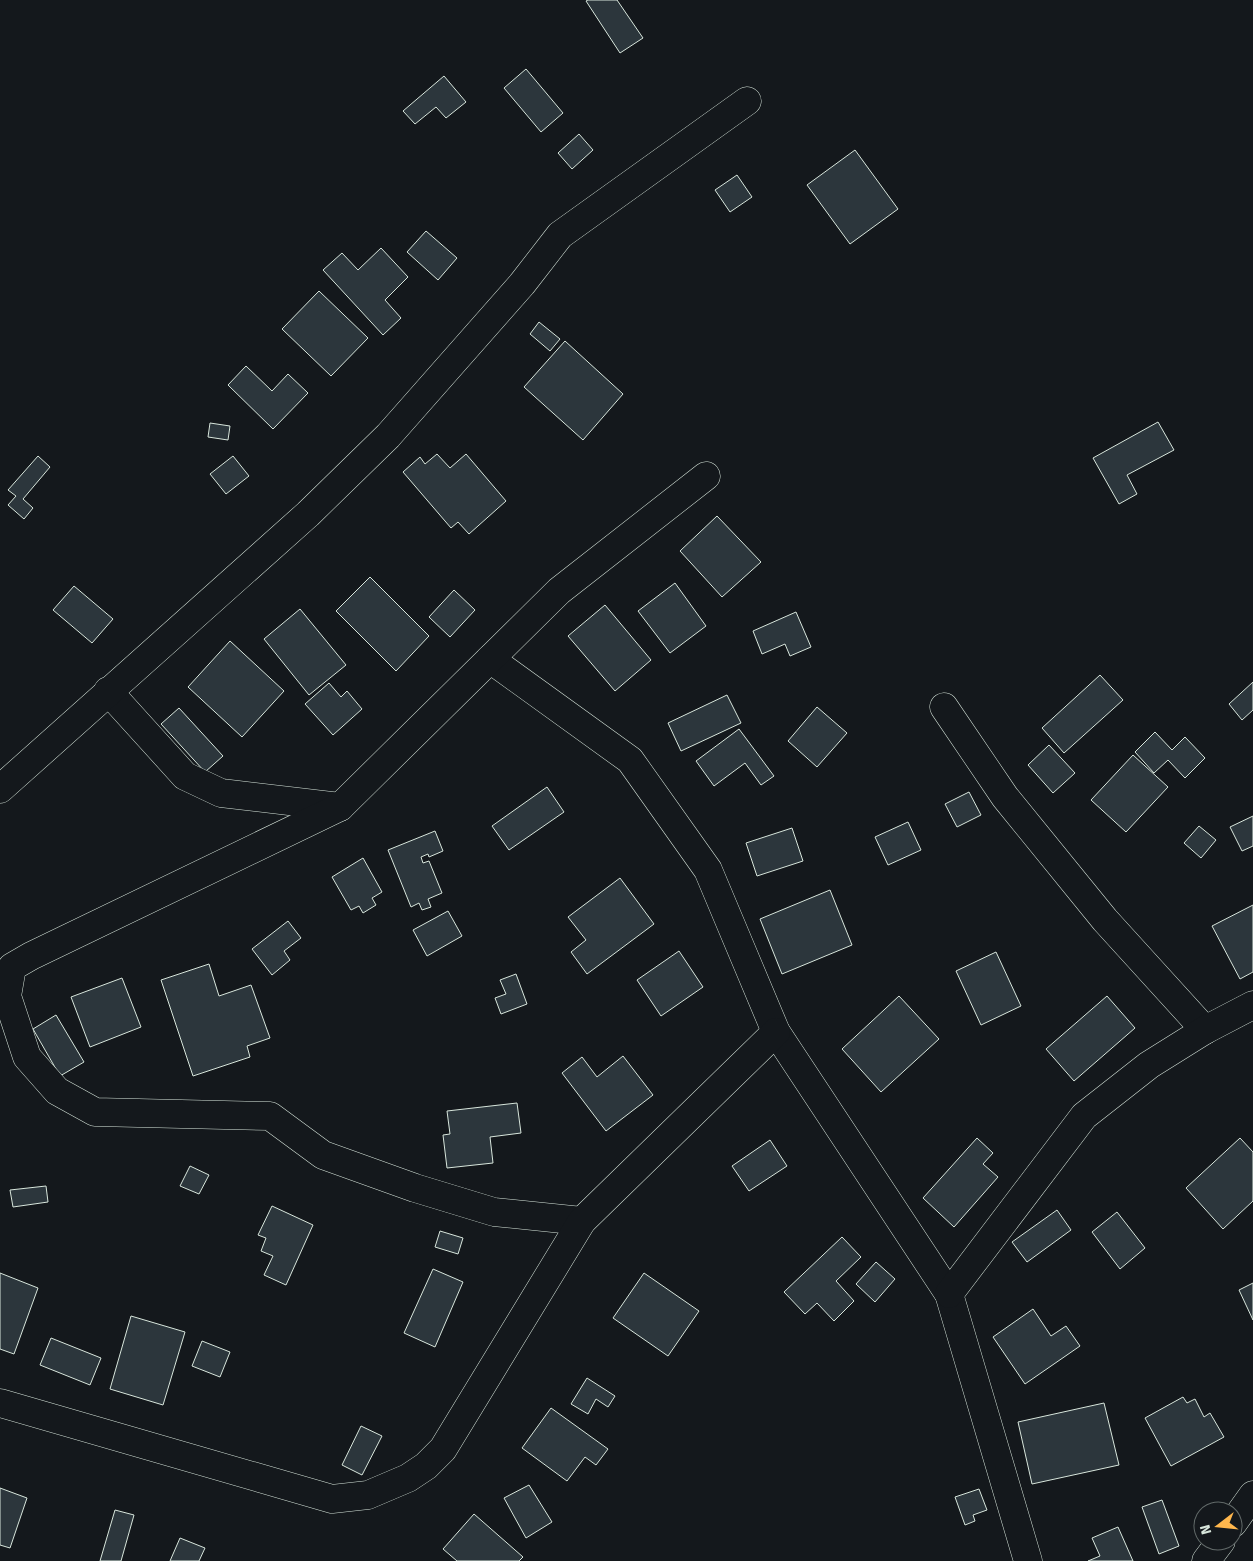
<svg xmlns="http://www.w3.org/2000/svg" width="1253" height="1561" viewBox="0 0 1253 1561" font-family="'Fira Sans',sans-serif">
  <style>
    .building { fill: #2c363c; stroke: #d8e6dc }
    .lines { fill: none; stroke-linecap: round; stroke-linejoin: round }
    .street-casing { stroke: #d8e6dc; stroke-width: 29 }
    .street { stroke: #14181c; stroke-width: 28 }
  </style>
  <rect width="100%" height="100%" fill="#14181c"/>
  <g class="building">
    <path d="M588,0H617L643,38L620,53L586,1Z"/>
    <path d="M526,69L563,113L541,132L504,88Z"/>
    <path d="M444,76L466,102L446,118L436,107L415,124L403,111Z"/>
    <path d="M579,134L593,150L572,169L558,153Z"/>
    <path d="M855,150L898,209L850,244L807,185Z"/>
    <path d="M737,175L752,197L730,212L715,190Z"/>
    <path d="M426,231L457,258L438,280L407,252Z"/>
    <path d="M381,248L408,277L385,300L401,318L383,335L323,270L342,253L358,270Z"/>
    <path d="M319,291L368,338L331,376L282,329Z"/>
    <path d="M539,322L560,339L550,351L530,334Z"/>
    <path d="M565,341L623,394L583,440L524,387Z"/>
    <path d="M246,366L272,391L288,374L308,393L273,429L228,385Z"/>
    <path d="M1158,422L1174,450L1127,475L1137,494L1119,504L1093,458Z"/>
    <path d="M210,423L230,426L228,440L208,437Z"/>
    <path d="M437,454L450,468L466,454L506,501L469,534L458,522L451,528L403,472L420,457L425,464Z"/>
    <path d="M38,456L50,467L23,499L33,508L24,519L8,505L16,496L8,490Z"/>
    <path d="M233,456L249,476L226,494L210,474Z"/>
    <path d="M717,516L761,562L722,597L680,551Z"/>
    <path d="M370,577L429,636L396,671L336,611Z"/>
    <path d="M675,583L706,626L670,653L638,611Z"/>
    <path d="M74,586L113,619L92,643L53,610Z"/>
    <path d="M454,590L475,610L450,637L429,617Z"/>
    <path d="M605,605L651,660L615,691L568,636Z"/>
    <path d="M300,609L346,665L309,695L264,639Z"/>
    <path d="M796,612L811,647L790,656L785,644L762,654L753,631Z"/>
    <path d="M230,641L284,691L242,737L188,687Z"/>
    <path d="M1100,675L1123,700L1064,753L1042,728Z"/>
    <path d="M1253,682V710L1242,720L1229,704Z"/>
    <path d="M329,683L341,697L347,691L362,709L333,735L305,704Z"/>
    <path d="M727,695L741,723L681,751L668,723Z"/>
    <path d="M817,707L847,733L817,767L788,741Z"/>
    <path d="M179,708L223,756L205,772L161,724Z"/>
    <path d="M739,729L774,776L761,785L745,763L714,786L696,761Z"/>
    <path d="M1155,732L1172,750L1185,737L1205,758L1185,778L1168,760L1154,773L1135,752Z"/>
    <path d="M1049,745L1075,773L1053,793L1028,765Z"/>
    <path d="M1133,755L1168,787L1126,832L1091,800Z"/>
    <path d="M547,787L564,812L509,850L492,826Z"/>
    <path d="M969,792L981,815L957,827L945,804Z"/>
    <path d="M1253,816V846L1242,851L1230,827Z"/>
    <path d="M908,822L921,850L888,865L875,837Z"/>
    <path d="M1199,826L1216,840L1201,858L1184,843Z"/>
    <path d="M792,828L803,861L757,876L746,843Z"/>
    <path d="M435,831L443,851L429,857L428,854L421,857L423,863L429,861L442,893L428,899L431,907L422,910L419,903L411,907L388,850Z"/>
    <path d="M363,858L382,892L372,898L376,905L363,913L359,906L351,910L332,877Z"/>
    <path d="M620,878L654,924L587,974L571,952L586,940L568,917Z"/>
    <path d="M830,890L852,945L782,974L760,919Z"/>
    <path d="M1253,905V972L1240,979L1212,926Z"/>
    <path d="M448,911L462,936L427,956L413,930Z"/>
    <path d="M288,921L301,938L284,951L290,960L272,975L252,949Z"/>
    <path d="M679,951L703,987L661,1016L637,980Z"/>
    <path d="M996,952L1021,1006L981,1025L956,971Z"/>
    <path d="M209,964L219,996L251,985L270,1038L247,1046L250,1057L193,1076L161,980Z"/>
    <path d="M516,974L527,1004L501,1014L495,998L506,994L500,980Z"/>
    <path d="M122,978L141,1027L90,1047L71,997Z"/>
    <path d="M899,996L939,1039L881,1092L842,1049Z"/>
    <path d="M1107,996L1135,1028L1074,1081L1046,1049Z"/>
    <path d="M56,1015L84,1062L60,1076L33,1029Z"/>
    <path d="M623,1056L653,1095L606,1131L562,1073L582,1057L597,1077Z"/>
    <path d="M517,1103L521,1133L490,1137L493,1163L447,1168L443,1135L450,1134L447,1111Z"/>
    <path d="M977,1138L993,1153L983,1164L998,1177L954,1227L923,1198Z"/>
    <path d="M1240,1138L1253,1152V1201L1223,1229L1186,1188Z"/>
    <path d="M770,1140L787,1166L749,1191L732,1166Z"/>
    <path d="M190,1166L209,1175L199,1194L180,1186Z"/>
    <path d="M46,1186L48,1202L13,1207L10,1190Z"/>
    <path d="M272,1206L313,1225L286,1285L264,1275L273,1256L261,1251L266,1238L258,1235Z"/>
    <path d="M1057,1210L1071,1230L1027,1262L1012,1242Z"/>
    <path d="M1117,1212L1145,1248L1120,1269L1092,1232Z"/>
    <path d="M440,1231L463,1238L458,1254L435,1247Z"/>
    <path d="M842,1237L861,1257L836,1281L854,1301L834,1321L817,1303L805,1314L784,1292Z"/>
    <path d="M876,1262L895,1279L875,1302L856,1284Z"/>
    <path d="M433,1269L463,1282L435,1347L404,1333Z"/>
    <path d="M0,1273L38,1288L14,1354L0,1349Z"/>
    <path d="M644,1273L699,1311L668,1356L613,1318Z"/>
    <path d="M1253,1283V1320L1239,1290Z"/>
    <path d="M1033,1309L1051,1336L1066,1326L1080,1346L1025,1384L993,1337Z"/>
    <path d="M131,1316L185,1332L163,1405L110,1389Z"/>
    <path d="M51,1338L101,1358L90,1385L40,1365Z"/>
    <path d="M202,1341L230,1352L220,1377L192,1366Z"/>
    <path d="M587,1378L615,1396L608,1407L596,1399L588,1414L571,1404Z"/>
    <path d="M1183,1397L1187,1403L1195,1399L1204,1417L1210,1413L1224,1437L1171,1466L1145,1418Z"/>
    <path d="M1104,1403L1119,1465L1032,1484L1018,1422Z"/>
    <path d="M551,1408L608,1449L596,1465L585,1457L567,1481L522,1448Z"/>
    <path d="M361,1426L382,1436L362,1475L342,1465Z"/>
    <path d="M529,1485L552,1522L526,1538L504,1498Z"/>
    <path d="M0,1488L27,1498L10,1548L0,1545Z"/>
    <path d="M979,1489L987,1510L973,1515L975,1521L965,1525L955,1497Z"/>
    <path d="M1162,1500L1179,1546L1159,1554L1142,1507Z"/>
    <path d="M115,1510L134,1515L121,1561H100Z"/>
    <path d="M474,1514L523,1557L519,1561H457L443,1549Z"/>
    <path d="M1118,1527L1133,1561H1088L1100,1556L1092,1538Z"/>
    <path d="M180,1538L205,1548L199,1561H170Z"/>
  </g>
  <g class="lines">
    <defs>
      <g id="street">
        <path d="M490,659L630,760L708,870L776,1032L949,1294L1028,1561"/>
        <path d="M108,691L185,776L221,793L340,807"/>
        <path d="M944,707L1005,797L1105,920L1205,1030"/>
        <path d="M0,789L308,514L388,436L522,284L560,235L747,101"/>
        <path d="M582,1221L494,1212L415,1188L323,1155L270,1116L95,1112L57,1091L27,1057L7,996L12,967L31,956L340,807L559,591L706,476"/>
        <path d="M949,1294L1084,1116L1149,1065L1205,1030L1253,1005"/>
        <path d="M0,1403L332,1499L368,1495L408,1478L426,1466L443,1449L582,1221L776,1032"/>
        <path d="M1233,1523L1253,1495"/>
        <path d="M1206,1561L1221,1541"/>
      </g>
    </defs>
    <use href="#street" class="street-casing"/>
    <use href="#street" class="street"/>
  </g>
  <g transform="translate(1218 1526) rotate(254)"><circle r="24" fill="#14181c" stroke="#626a69"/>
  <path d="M0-4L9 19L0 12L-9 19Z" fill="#ffb74d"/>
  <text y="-8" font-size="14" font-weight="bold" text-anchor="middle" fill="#d8e6dc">N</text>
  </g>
</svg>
